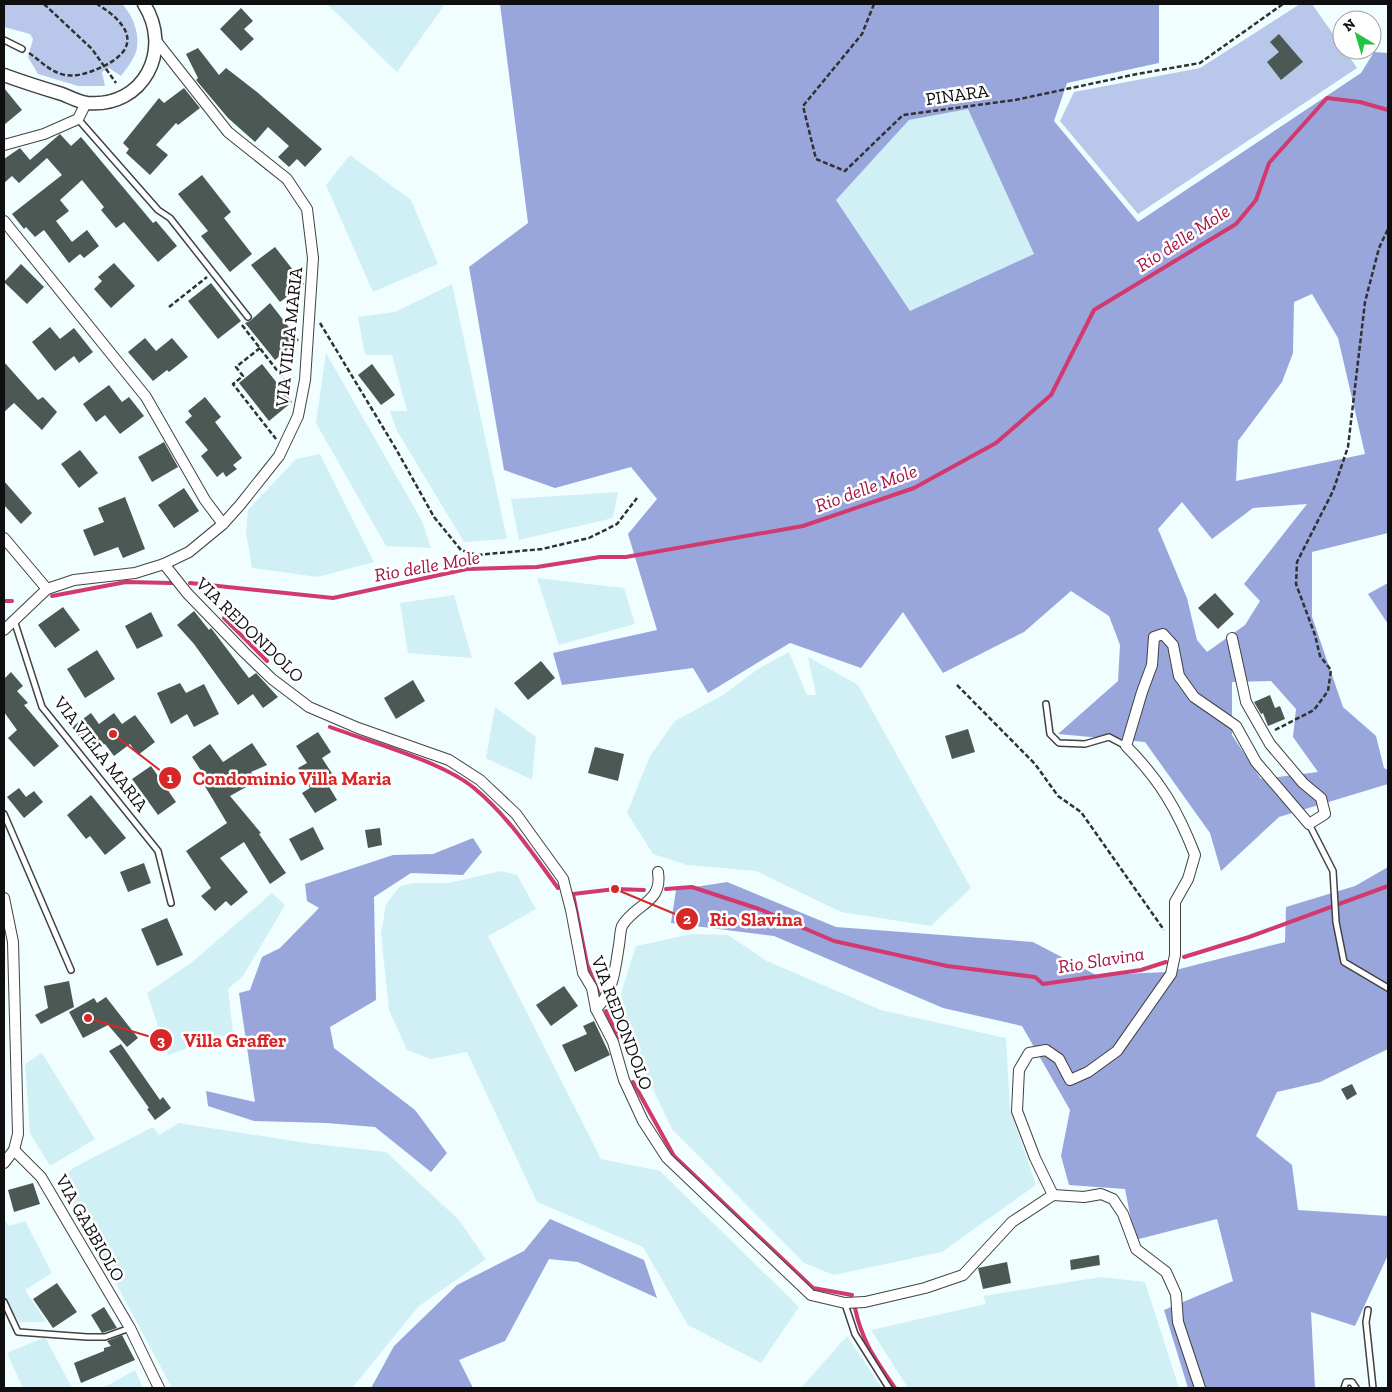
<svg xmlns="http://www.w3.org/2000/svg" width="1392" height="1392" viewBox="0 0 1392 1392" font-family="'Zilla Slab',serif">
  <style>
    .farmland { fill: #d0f0f6 }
    .green { fill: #b9c7eb }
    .forest { fill: #98a6dc; fill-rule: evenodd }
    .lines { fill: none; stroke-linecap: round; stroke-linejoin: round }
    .stream { stroke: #d1396f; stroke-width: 4 }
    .building { fill: #4b5853 }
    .service-casing { stroke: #424242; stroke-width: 8 }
    .minor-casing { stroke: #424242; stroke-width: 12 }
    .tertiary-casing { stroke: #424242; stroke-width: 15 }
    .path { stroke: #313131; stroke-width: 2.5; stroke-dasharray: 5 2.5; stroke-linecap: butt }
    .service { stroke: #fff; stroke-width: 5 }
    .minor { stroke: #fff; stroke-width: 10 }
    .tertiary { stroke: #fff; stroke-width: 12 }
    .labels { text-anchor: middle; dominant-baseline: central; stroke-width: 5; stroke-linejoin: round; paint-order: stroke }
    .street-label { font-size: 18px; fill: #0f0f0f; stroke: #fff }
    .water-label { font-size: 19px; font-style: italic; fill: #a51442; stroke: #fff }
    .leader { fill: none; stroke: #d62828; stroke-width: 2 }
    .callout-dot { fill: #d62828; stroke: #fff; stroke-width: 2 }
    .mark-label { font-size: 15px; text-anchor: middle; font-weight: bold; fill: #fff }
    .callout-label { font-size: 19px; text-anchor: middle; font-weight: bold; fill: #d62828; stroke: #fff; stroke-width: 5; stroke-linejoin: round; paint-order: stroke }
  </style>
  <rect width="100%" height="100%" fill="#f1feff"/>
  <g class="farmland">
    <path d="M327,4H445L397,72Z"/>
    <path d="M968,109L1034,254L910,312L836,200L909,120Z"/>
    <path d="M350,155L411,200L438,264L373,292L326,185Z"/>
    <path d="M452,284L507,539L464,542L397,431L390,411H407L392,355H365L358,317L395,312Z"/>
    <path d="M326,353L422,521L431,548L386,546L316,423Z"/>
    <path d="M320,454L374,562L318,577L252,568L246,532L248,510L296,459Z"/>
    <path d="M618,492L613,518L519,540L511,499Z"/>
    <path d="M537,578L624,588L635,624L559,645Z"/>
    <path d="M454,595L472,658L408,653L400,603Z"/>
    <path d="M789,652L807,695H816L808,657L858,685L971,888L931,926L841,912L756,871L687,865L653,854L627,813L650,756L675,721L723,695L758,669Z"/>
    <path d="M495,707L536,737L532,780L486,758Z"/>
    <path d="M501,871L517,875L536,909L488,936L601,1159L660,1171L799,1307L761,1363L688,1325L643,1247L537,1202L467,1052L431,1059L407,1050L389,1010L381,934L386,904L400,886L414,883H449Z"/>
    <path d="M272,893L285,905L243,976L228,989L233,1033L168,1055L147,993L191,963Z"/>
    <path d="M692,934L728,935L767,961L881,1010L1006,1038L1010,1109L1036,1185L942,1252L834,1275L804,1263L672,1129L629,1039L621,993L636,946Z"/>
    <path d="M42,1053L95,1139L50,1166L30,1133L25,1064Z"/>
    <path d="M179,1123L306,1143L386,1152L459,1220L486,1259L419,1306L352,1388H172L61,1181L73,1168L153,1127L159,1135Z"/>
    <path d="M4,1219L9,1226L25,1221L52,1273L25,1290L46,1322H19L4,1296Z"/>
    <path d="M1101,1277L1145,1282L1179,1388H908L871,1330L986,1304L983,1296Z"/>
    <path d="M847,1336L882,1388H801Z"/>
    <path d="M45,1337L72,1388H23L7,1353Z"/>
    <path d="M135,1370L143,1388H103Z"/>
  </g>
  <g class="green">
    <path d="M4,4H122C133,15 141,36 136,52C133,61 126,69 121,76L109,68L102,72L105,86H78L38,74L28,57L33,39L30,34L4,27Z"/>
    <path d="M1300,4H1312L1357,68L1138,214L1060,121L1074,92L1200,68Z"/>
  </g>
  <g class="forest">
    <path d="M500,4H1159V63L1067,83L1054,121L1138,222L1361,73L1374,52L1388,53V533L1312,552V617L1343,707L1376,736L1384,768L1388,770V784L1279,817L1221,871L1210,833L1145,742L1058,734L1118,681L1120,645L1109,616L1071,591L1024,632L943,673L903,612L861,668L790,643L708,693L693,668L562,685L553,653L657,630L628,534L657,499L631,467L555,488L504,470L469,267L528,223ZM968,109L1034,254L910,311L836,200L909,120ZM1312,294L1338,338L1365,454L1236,481L1238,441L1282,382L1293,353L1294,302ZM1182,502L1212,539L1253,508L1307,504L1244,584L1260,601L1245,625L1207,652L1197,640L1187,598L1158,529ZM1271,681L1296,709L1293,737L1318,772L1261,779L1232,735V682Z"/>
    <path d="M1388,583V624L1368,594Z"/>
    <path d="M473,838L482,852L463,875L411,873L374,897L376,1000L330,1027L334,1048L415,1110L447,1153L431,1172L375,1127L326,1123L254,1121L208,1106L206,1091L255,1102L239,993L250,990L262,957L280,948L319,908L307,901L305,884L393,855L433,854Z"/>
    <path d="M1388,867V1049L1320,1082L1277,1092L1256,1136L1292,1165L1298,1210L1388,1216V1255L1355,1326L1311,1312L1315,1388H1188L1164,1310L1233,1281L1217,1219L1135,1240L1125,1189L1069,1185L1061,1156L1070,1110L1022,1026L943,1008L774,936L671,923L676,890L727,882L836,927L1033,942L1096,975L1168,972L1285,942L1286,907L1355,886Z"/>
    <path d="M550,1219L644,1260L657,1298L578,1262L549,1259L505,1341L459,1360L473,1388H371L394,1346L457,1285L524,1251Z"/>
  </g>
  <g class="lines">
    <g class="stream">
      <path d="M190,583L333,598L467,569L537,567L600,557H626L803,526L914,488L996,443L1051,395L1094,310L1236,224L1256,200L1269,163L1327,98L1360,102L1388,110"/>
      <path d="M52,596L126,582L172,583"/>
      <path d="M4,601H12"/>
      <path d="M224,618L267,661"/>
      <path d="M330,727C370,742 443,762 474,788C508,816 532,853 558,888"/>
      <path d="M666,889L692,887L759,909L834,941L947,966L1035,977L1043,984L1141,970L1166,962"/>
      <path d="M1184,957L1249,937L1388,886"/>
      <path d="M600,997L587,964L573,894L615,889L644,890"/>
      <path d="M606,1011L618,1037"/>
      <path d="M633,1082L674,1156L813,1288L852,1295"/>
      <path d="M855,1308C862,1342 876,1360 895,1388"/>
    </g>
  </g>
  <g class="building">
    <path d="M241,8L253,21L244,29L254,39L241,51L220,29Z"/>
    <path d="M1279,34L1303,62L1281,80L1267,62L1279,52L1270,42Z"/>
    <path d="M198,48L219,75L226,68L257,92L322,149L305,167L297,159L289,167L278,157L289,146L268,127L255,142L228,118L196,80L198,78L186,54Z"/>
    <path d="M4,88L22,110L4,125Z"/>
    <path d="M184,88L200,108L178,125L176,123L156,145L168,155L150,175L126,153L129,149L123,143L159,98L164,103Z"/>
    <path d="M60,134L71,146L81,137L153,223L156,221L177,246L158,262L124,222L116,228L101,210L104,207L82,180L60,200L69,211L56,221L72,242L87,230L99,246L84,258L80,254L69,263L44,230L35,237L26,227L24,229L12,214L62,175L47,158L19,183L12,176L4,183V159L20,148L30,160Z"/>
    <path d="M202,175L231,212L224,218L252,254L230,272L201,236L208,231L178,194Z"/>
    <path d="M275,247L304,284L280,302L251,265Z"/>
    <path d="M114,263L135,286L111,308L94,289L102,281L98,277Z"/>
    <path d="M21,264L44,287L27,304L4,282Z"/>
    <path d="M211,283L241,321L218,339L188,301Z"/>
    <path d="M270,303L299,340L275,360L245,323L250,321Z"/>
    <path d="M50,327L60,339L74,328L93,352L79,363L74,356L55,371L32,342Z"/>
    <path d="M145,338L156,351L172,338L188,357L169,372L167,370L153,381L128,352Z"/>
    <path d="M4,362L38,400L43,397L57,412L42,430L14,403L4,412Z"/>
    <path d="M262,364L292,402L269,421L239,383Z"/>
    <path d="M372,364L395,395L381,405L358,375Z"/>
    <path d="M109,385L122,402L129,397L144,416L120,434L105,415L96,422L83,404Z"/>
    <path d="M205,397L221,417L215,422L242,458L233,465L237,469L226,477L223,472L217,477L201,456L208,450L185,422L192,416L188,411Z"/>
    <path d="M164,442L178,467L152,482L138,457Z"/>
    <path d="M80,450L98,473L79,488L61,464Z"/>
    <path d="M4,481L32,513L21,524L4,505Z"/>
    <path d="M184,488L199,511L174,528L158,505Z"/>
    <path d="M125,497L145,549L123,558L118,547L94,556L83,530L104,522L98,508Z"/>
    <path d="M1215,593L1234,614L1218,629L1198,608Z"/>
    <path d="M63,607L80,630L55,648L38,625Z"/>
    <path d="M194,611L209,630L211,628L249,678L256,673L278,697L263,708L253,694L238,705L194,644L177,625Z"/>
    <path d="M151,612L163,636L137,649L125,626Z"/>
    <path d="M97,650L115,679L85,698L67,669Z"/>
    <path d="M541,661L555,678L528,700L514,683Z"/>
    <path d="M11,672L23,686L17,691L28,703L24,705L59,746L34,767L8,738L17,730L4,712V679Z"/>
    <path d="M413,680L425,701L396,719L384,698Z"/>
    <path d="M180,683L186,693L204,684L219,714L194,727L187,714L171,724L157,693Z"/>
    <path d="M1270,695L1275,708L1280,706L1285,719L1268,726L1263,713L1261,714L1254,702Z"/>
    <path d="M91,713L99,724L114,713L122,724L135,715L155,742L138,755L130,744L114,756L105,744L92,754L72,727Z"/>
    <path d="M968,729L975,752L952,759L945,736Z"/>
    <path d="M318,732L331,752L322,758L333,775L325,780L337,800L315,813L302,793L310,788L298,768L307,763L296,746Z"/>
    <path d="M252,743L267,765L251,772L257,781L230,796L261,833L259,834L286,873L270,884L244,842L220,858L248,892L231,906L226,901L215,911L201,896L211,888L186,851L227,823L203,783L206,778L192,757L210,744L223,762Z"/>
    <path d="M595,747L624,754L618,781L588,773Z"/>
    <path d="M151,766L176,802L158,815L132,779Z"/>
    <path d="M19,788L26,797L34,791L43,802L24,818L7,797Z"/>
    <path d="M91,795L126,838L105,855L90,836L86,839L67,815Z"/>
    <path d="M313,827L324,849L301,861L289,839Z"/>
    <path d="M380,828L382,845L368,848L365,830Z"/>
    <path d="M144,863L151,883L128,892L120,872Z"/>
    <path d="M167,918L183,955L157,966L141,929Z"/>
    <path d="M69,981L74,1007L41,1024L35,1015L48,1008L44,986Z"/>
    <path d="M564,986L578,1006L551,1026L536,1005Z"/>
    <path d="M106,997L138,1038L127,1047L108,1025L83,1038L69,1012L94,998L97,1003Z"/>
    <path d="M594,1021L610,1055L575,1072L562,1045L587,1034L583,1026Z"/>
    <path d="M121,1044L160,1100L163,1097L171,1108L155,1120L147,1109L149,1108L109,1051Z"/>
    <path d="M1352,1084L1357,1094L1347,1100L1341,1089Z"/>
    <path d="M33,1183L40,1204L14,1212L8,1190Z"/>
    <path d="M1099,1255L1100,1265L1071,1270L1070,1260Z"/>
    <path d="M1007,1262L1011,1283L983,1289L978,1268Z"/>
    <path d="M57,1283L77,1312L53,1328L33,1299Z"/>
    <path d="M104,1307L117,1328L102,1333L91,1315Z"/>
    <path d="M122,1335L135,1360L81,1383L74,1363L104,1351V1348L111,1346L107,1341Z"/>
  </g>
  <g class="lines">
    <defs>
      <g id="service">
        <path d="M4,40L22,49"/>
        <path d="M78,119L158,210L170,218L248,317"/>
        <path d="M14,620L42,707L158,851L171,903"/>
        <path d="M1046,704L1050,734L1059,743L1085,744L1109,737L1126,746"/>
        <path d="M4,814L71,970"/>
        <path d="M1309,824L1333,871L1336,922L1344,962L1388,988"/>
        <path d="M4,1302L18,1332L87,1337H105L130,1328"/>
        <path d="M845,1304L855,1334L889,1388"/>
        <path d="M1368,1310L1366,1322L1373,1388"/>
        <path d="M1344,1388L1346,1382H1352L1356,1388"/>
      </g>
      <g id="minor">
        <path d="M4,145L44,134L78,119L86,103"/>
        <path d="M4,221L146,397L205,500L223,524"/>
        <path d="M4,538L47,589"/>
        <path d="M164,564L187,593L244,652L272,679L309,707L358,728L449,760L480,780L516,814L563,879L571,910L583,973L592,988L596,1009L613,1042L624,1080L643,1121L667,1158L811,1295L845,1303L865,1302L925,1288L963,1275L1012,1222L1053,1195L1035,1158L1017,1111L1019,1070L1029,1053L1046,1050L1059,1059L1070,1080L1088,1072L1117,1051L1171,974L1175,955V902L1188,879L1195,855C1178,811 1160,780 1126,746L1142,692L1152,665L1154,637L1163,634L1173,645L1179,676L1194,697L1236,726L1256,762L1309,824L1325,814L1321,798L1303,783L1270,744L1246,702L1232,638"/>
        <path d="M4,630L47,589L74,580L135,573L164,564L189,552L223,524L240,505L279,456L298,416L305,380L313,258L307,209L287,179L228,132L157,42"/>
        <path d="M4,898L13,942L18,1134L14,1150L4,1163"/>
        <path d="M596,1009C614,991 615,969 619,945C620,939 620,931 622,926C636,903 663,903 658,872"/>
        <path d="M14,1150L41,1177L130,1328L159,1388"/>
        <path d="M1053,1195L1084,1197L1101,1194L1113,1199L1123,1214L1136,1249L1166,1272L1176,1294L1178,1322L1200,1388"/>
      </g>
      <path id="tertiary" d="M4,75C23,82 42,88 62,94C70,97 79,102 87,103C144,108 173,50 144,4"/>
    </defs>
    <use href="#service" class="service-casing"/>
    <use href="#minor" class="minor-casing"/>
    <use href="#tertiary" class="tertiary-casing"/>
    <g class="path">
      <path d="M44,4L92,49L116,83"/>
      <path d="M874,4L862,34L803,106L816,159L845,171L903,115L1015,100L1137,74L1200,63L1283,4"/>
      <path d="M29,53C41,61 50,72 65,75C79,77 90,72 102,67C144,47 128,23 97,4"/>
      <path d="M169,307L207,277"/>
      <path d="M320,323L396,449L434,517L461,550L477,555L542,549L589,538L617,524L637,498"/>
      <path d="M242,325L286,382L288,380L292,385"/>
      <path d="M260,348L236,367L243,376L233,384L276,439"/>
      <path d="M957,685L1035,764L1058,796L1081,812L1164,930"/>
      <path d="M1275,730L1314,710L1328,691L1331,670L1320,656L1315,635L1296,584L1297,562L1333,491L1348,447L1365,302L1379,248L1388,229"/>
    </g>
    <use href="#service" class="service"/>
    <use href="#minor" class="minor"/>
    <use href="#tertiary" class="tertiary"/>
  </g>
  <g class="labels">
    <g class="street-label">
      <text transform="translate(957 95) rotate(-8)">PINARA</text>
      <text transform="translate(289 337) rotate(-84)">VIA VILLA MARIA</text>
      <text transform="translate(250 630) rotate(44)">VIA REDONDOLO</text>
      <text transform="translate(101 754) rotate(52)">VIA VILLA MARIA</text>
      <text transform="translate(622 1023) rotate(69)">VIA REDONDOLO</text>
      <text transform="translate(90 1228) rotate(60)">VIA GABBIOLO</text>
    </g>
    <g class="water-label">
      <text transform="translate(1183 238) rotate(-33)">Rio delle Mole</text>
      <text transform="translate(866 488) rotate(-20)">Rio delle Mole</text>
      <text transform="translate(427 566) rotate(-10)">Rio delle Mole</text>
      <text transform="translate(1101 960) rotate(-9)">Rio Slavina</text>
    </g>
  </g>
  <path class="leader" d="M113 734L170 778M615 889L687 919M88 1018L161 1040"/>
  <g class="callout-dot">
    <circle cx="113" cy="734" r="5"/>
    <circle cx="615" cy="889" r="5"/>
    <circle cx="88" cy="1018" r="5"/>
    <circle cx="170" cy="778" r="12"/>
    <circle cx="687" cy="919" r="12"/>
    <circle cx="161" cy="1040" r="12"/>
  </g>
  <g class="mark-label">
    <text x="170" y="783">1</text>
    <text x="687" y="924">2</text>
    <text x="161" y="1046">3</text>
  </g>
  <g class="callout-label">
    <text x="292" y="785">Condominio Villa Maria</text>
    <text x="756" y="926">Rio Slavina</text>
    <text x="235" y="1047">Villa Graffer</text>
  </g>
  <rect width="1392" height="1392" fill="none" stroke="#0f0f0f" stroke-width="10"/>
  <g transform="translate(1357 35) rotate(322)"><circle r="24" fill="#ffffff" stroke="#9f9f9f"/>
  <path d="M0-4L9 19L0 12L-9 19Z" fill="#22c442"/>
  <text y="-8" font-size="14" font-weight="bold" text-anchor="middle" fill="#0f0f0f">N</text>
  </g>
</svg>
